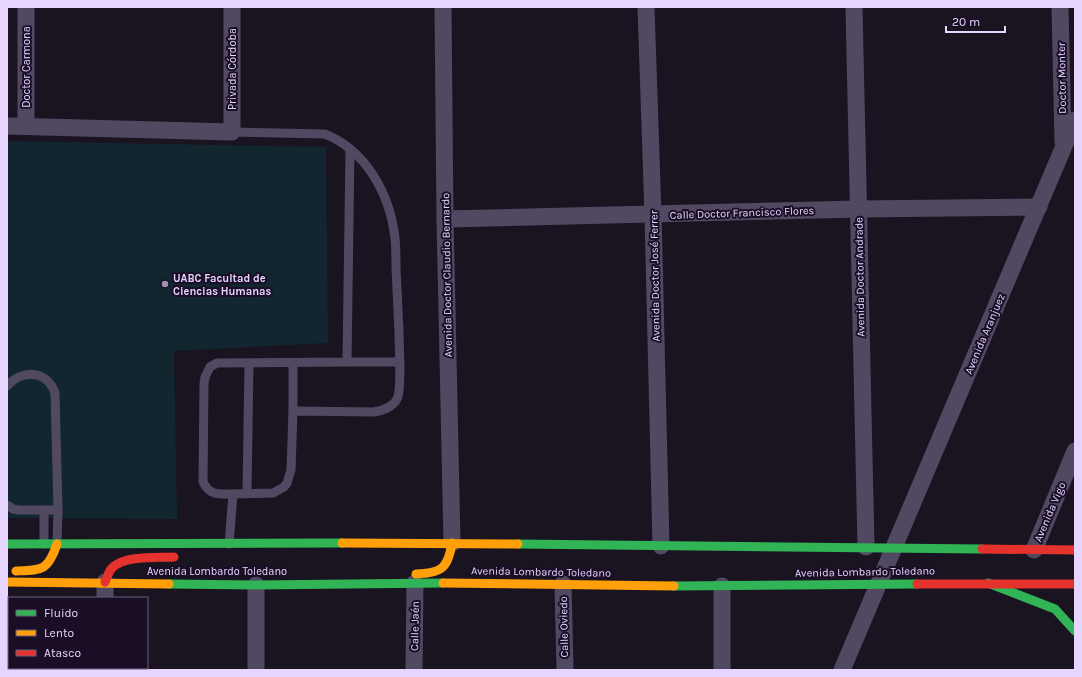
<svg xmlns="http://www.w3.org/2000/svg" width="1082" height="677" viewBox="0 0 1082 677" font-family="Karla,sans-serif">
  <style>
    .green { fill: #122630 }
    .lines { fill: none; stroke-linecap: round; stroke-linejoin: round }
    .lane { stroke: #514962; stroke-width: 9 }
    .street { stroke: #514962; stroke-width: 17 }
    .fast { stroke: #30b455; stroke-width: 9 }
    .slow { stroke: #ff9f0a; stroke-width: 9 }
    .jam { stroke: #e5322d; stroke-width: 9 }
    .poi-dot { fill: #9f91b1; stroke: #1a0e27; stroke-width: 1.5 }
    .labels { text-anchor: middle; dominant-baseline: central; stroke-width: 4; stroke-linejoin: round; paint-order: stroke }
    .street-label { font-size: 11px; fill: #e6d5ff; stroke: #1a0e27 }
    .poi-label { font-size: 11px; font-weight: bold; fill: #e6d5ff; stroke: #1a0e27; text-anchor: start }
  </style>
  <rect width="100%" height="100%" fill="#1a1421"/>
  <path class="green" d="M7,141L326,147L328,343L174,351L177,519L7,518Z"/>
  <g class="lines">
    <g class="lane">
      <path d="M347,362H400"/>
      <path d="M7,386C22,369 47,370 55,393L58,510L57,544"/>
      <path d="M293,411V363"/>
      <path d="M247,493L249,363"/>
      <path d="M233,494C219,494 210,496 203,482L204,384L205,377L210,367L217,363L347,362L350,149"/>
      <path d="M7,505L13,509L18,510H58"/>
      <path d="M44,544V510"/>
      <path d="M229,544L233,494L273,493L284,487L287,483L291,470L293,411L374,412C382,411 393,407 397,399C402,390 399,345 399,332C398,311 397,290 396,268C396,258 396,248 395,238C390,195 367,151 325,134L232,132"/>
    </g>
    <g class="street">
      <path d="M26,7V126"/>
      <path d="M443,7L445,219L452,543"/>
      <path d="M646,7L653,215L661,546"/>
      <path d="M854,7L866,547"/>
      <path d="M1060,7L1063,142"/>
      <path d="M7,126L232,132V7"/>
      <path d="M445,219L859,209L1039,207"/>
      <path d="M1034,550L1075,451"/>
      <path d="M563,584L565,670"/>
      <path d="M256,585V670"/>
      <path d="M105,598V582"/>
      <path d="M105,670V668"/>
      <path d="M414,670L415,583"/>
      <path d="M722,670V586"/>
      <path d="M842,670L1075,120"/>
    </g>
    <g class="fast">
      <path d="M7,544L342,543"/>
      <path d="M518,544L982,549"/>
      <path d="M988,583L1055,609L1075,631"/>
      <path d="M169,584L256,585L443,583"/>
      <path d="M674,586L917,584"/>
    </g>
    <g class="slow">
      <path d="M342,543L518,544"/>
      <path d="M16,571C42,570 48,571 57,544"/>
      <path d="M416,574C441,573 448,569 452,543"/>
      <path d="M7,582L169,584"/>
      <path d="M443,583L674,586"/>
    </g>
    <g class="jam">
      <path d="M982,549L1075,550"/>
      <path d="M105,582C107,577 109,571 112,568C125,555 157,558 174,557"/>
      <path d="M917,584H1075"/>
    </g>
  </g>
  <circle class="poi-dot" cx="165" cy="284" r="4"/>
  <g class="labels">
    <g class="street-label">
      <text transform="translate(26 67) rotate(-90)">Doctor Carmona</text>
      <text transform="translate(232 69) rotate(-90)">Privada Córdoba</text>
      <text transform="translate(1062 78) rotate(-91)">Doctor Monter</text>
      <text transform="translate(742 213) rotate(-2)">Calle Doctor Francisco Flores</text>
      <text transform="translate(447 275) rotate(-91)">Avenida Doctor Claudio Bernardo</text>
      <text transform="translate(655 276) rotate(-91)">Avenida Doctor José Ferrer</text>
      <text transform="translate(860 277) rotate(-91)">Avenida Doctor Andrade</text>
      <text transform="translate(985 334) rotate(-67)">Avenida Aranjuez</text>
      <text transform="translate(1050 512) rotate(-67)">Avenida Vigo</text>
      <text x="217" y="571">Avenida Lombardo Toledano</text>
      <text transform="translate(541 572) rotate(1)">Avenida Lombardo Toledano</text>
      <text transform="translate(865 572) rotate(-1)">Avenida Lombardo Toledano</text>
      <text transform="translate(415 626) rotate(-89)">Calle Jaén</text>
      <text transform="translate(564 627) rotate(-91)">Calle Oviedo</text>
    </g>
    <g class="poi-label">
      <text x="173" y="278">UABC Facultad de<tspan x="173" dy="13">Ciencias Humanas</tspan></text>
    </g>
  </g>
  <rect width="1082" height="677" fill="none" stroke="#e6d5ff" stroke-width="16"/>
  <rect x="8" y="597" width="140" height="72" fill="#1a0e27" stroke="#6c5e7d"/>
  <rect x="16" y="610" width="20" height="6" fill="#30b455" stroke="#6c5e7d"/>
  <text x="44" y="617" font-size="12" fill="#e6d5ff">Fluido</text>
  <rect x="16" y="630" width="20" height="6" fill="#ff9f0a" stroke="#6c5e7d"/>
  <text x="44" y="637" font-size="12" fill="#e6d5ff">Lento</text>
  <rect x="16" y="650" width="20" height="6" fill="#e5322d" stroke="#6c5e7d"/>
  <text x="44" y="657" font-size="12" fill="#e6d5ff">Atasco</text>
  <path d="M946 26v6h59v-6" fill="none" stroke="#e6d5ff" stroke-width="2"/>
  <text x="952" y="26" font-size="12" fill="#e6d5ff" stroke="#1a0e27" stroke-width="3" paint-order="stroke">20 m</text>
</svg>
